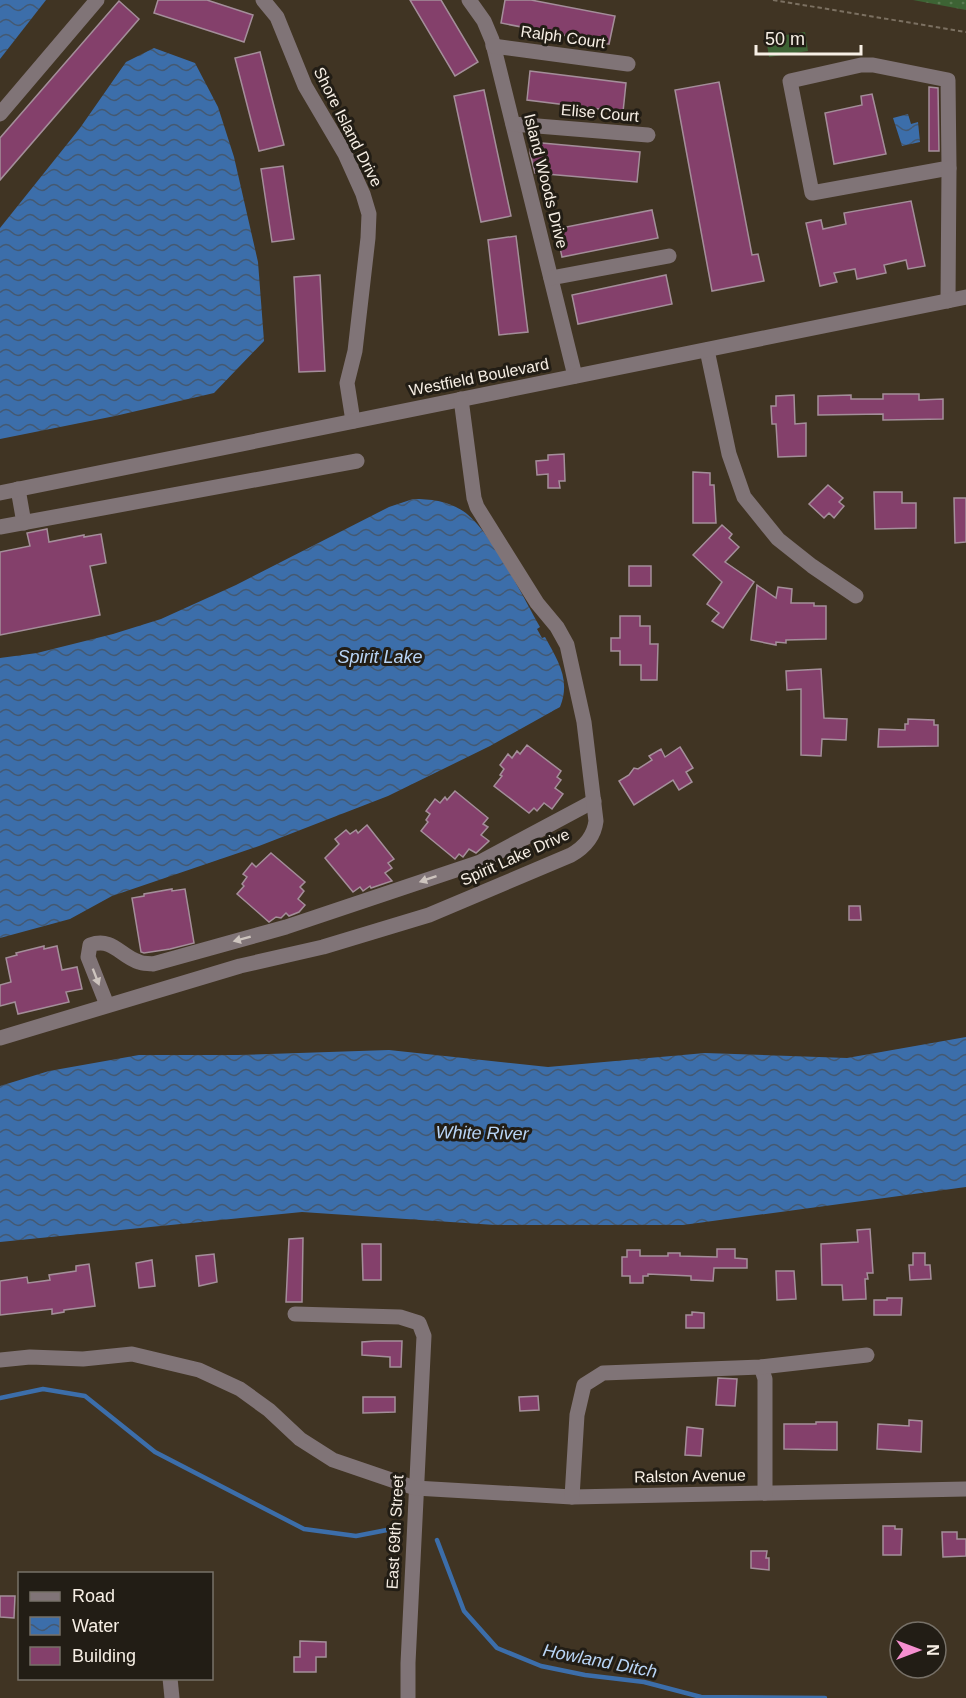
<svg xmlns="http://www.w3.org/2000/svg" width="966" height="1698" viewBox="0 0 966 1698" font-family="Helvetica,sans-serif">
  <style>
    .park { fill: url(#park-dots) }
    .garden { fill: #3d6334 }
    .water { fill: url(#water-waves) }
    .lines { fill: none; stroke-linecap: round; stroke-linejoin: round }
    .stream { stroke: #3c6eaa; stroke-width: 4.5 }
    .building { fill: #84406b; stroke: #a48e9a; stroke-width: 1.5 }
    .path { stroke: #7b7061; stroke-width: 2; stroke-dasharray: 4.5 3; stroke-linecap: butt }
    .minor { stroke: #807477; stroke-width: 15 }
    .oneway { fill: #cdc4be }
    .labels { text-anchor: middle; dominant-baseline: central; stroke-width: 6; stroke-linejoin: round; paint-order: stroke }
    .street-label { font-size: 16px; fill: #f7efe5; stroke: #221d15 }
    .water-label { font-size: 18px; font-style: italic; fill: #b9d5f6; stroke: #221d15 }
  </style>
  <defs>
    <pattern id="park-dots" width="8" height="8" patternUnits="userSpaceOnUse" patternTransform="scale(1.5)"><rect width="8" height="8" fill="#3d6334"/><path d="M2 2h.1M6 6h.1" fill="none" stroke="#5a7a51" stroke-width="1.8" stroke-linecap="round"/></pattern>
    <pattern id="water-waves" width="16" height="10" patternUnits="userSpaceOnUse" patternTransform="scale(1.5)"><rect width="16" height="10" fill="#3c6eaa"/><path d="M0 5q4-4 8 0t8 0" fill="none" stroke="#445972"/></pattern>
  </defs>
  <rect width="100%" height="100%" fill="#403423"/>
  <path class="park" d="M913,0H966V10Z"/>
  <path class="garden" d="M805,32L808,51L769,57L766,38Z"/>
  <g class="water">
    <path d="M0,0H46L0,59Z"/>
    <path d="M154,48L195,63L218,107L234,157L258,262L264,341L214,393L115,416L0,439V228L80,128L126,62Z"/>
    <path d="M908,114L911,124L918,122L920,142L902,146L893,118Z"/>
    <path d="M413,499C431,499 448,501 463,511C490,529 523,597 540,627L537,629L542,638L545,637C558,661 571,680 560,707L490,746L388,796L259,846L112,896L70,919L0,938V658L37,653L113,634L161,619L236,585L389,507Z"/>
    <path d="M966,1037V1187L683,1225H495L302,1212L0,1242V1086L49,1071L139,1055H238L389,1050L548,1067L705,1053L847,1058Z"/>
  </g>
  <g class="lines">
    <g class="stream">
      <path d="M0,1398L43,1389L85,1396L155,1452L304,1529L356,1536L392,1529"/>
      <path d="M437,1540L464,1611L497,1648L541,1666L585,1675L644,1682L701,1697L825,1698"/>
    </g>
  </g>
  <g class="building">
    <path d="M158,0H207L253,15L244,42L154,13Z"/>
    <path d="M410,0H441L478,62L455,76Z"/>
    <path d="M505,0H531L615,16L609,44L501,23Z"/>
    <path d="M119,1L139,19L0,180V138Z"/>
    <path d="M260,52L284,145L259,151L235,58Z"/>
    <path d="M530,71L626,83L623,112L527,100Z"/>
    <path d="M719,82L752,255L758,254L764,281L712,291L675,90Z"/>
    <path d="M929,87L938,88L939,151H929Z"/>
    <path d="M484,90L511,216L481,222L454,96Z"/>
    <path d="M872,94L886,154L834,164L825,113L862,105L861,96Z"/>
    <path d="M531,142L640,152L637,182L535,173L530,153Z"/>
    <path d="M283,166L294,239L272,242L261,169Z"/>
    <path d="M911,201L925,266L908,269L906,260L884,265L886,273L857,279L855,269L834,273L837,282L820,286L806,223L821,220L823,229L846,224L844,213Z"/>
    <path d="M652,210L658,238L562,257L556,229Z"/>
    <path d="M516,236L528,332L499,335L488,240Z"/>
    <path d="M320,275L325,371L299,372L294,277Z"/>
    <path d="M666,275L672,304L578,324L572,295Z"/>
    <path d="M883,394H919V400L943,399V419L883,420V414L818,415V396L851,395V399H883Z"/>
    <path d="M794,395L795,424L806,423V456L778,457L776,424H772L771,406H776V396Z"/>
    <path d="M564,454L565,481H559L560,488H548V474L537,475L536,461L548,460V455Z"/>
    <path d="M693,472L710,473V485H714L716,523H693Z"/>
    <path d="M828,485L843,498L839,502L844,506L834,518L829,513L824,518L809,504Z"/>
    <path d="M874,492H902V503H916V528L875,529Z"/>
    <path d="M954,498H966V542L955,543Z"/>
    <path d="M722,525L732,534L729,538L739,547L725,562L754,582L723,628L712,621L719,613L707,604L722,582L693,555Z"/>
    <path d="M47,529L49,542L84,535V537L101,534L106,563L90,566L100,615L0,635V552L30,546L27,533Z"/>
    <rect x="629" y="566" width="22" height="20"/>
    <path d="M757,585L776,598L778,587L792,589L791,603H814V606H826V639L786,640V643L776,642V645L751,640Z"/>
    <path d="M620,616H640V626H650V644H658L657,680H641V665H620V651H611V638H620Z"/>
    <path d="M821,669L824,718L847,719L846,740L822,739L821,756L801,755V689L787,690L786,671Z"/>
    <path d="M908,719L934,720V725H938V746L878,747L879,729L905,730V724H908Z"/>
    <path d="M527,745L561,771L557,777L561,780L555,788L563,794L552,809L544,803L537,811L534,808L529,813L494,786L502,776L500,775L504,769L500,765L508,754L512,758L517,751L520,754Z"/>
    <path d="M680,747L693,768L686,772L692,782L679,790L673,780L634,805L619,781L629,775L634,768L638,769L652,760L649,756L661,749L665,757Z"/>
    <path d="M455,791L488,818L483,824L488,827L481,835L489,841L476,853L469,849L463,857L459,854L455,859L421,831L428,822L426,820L430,814L426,811L435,799L440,803L445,797L447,800Z"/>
    <path d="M367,825L394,859L388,863L392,868L385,873L392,881L371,888L370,886L363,891L360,887L353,892L325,858L339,844L335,839L346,830L350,834L356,830L358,833Z"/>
    <path d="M271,853L305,882L300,887L304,891L298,899L305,905L299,912L289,916L286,913L281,918L276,917L269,922L237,894L244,886L242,884L247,877L243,874L252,863L256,867Z"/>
    <path d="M172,889V891L185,889L194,943L170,949L144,953L141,952L132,898L144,896V894Z"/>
    <path d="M849,906H860L861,920H849Z"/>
    <path d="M44,946V949L57,946L62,970L77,967L82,989L66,992L69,1002L18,1014L15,1002L0,1006V985L11,982L6,958L17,955L16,953Z"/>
    <path d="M870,1229L873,1273H867L868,1279H865L866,1299L843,1300L842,1285H822L821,1244L858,1242L857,1230Z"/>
    <path d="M303,1238L302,1302H286L289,1239Z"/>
    <path d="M362,1244H381V1280H363Z"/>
    <path d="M717,1249H735V1258L747,1259V1268H714L713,1281L691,1280V1276L648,1274V1276H643V1283H630V1276H622V1257H627V1250H640V1256H668V1253H680V1256L717,1257Z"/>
    <path d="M913,1253H925V1265H930L931,1279L910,1280L909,1265H913Z"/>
    <path d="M214,1254L217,1282L199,1286L196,1256Z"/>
    <path d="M152,1260L155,1286L139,1288L136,1263Z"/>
    <path d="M89,1264L95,1306L64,1310V1312L52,1314V1309L0,1315V1281L27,1277L28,1283L50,1280L49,1275L76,1271V1266Z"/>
    <path d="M776,1271H794L796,1299L777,1300Z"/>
    <path d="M887,1298H902L901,1315H874V1300H887Z"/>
    <path d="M692,1312L704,1313V1328H686V1315H692Z"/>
    <path d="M375,1341H402L401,1367H390V1357L362,1355V1342Z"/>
    <path d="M718,1378L737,1379L735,1406L716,1405Z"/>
    <path d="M538,1396L539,1410L520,1411L519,1397Z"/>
    <path d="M363,1397H395V1412L363,1413Z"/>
    <path d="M909,1420L922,1421L921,1452L877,1449L878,1424L909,1426Z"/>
    <path d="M816,1422H837V1450L784,1449V1424H816Z"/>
    <path d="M687,1427L703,1429L701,1456L685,1455Z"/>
    <path d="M883,1526H895V1529H902L901,1555H883Z"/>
    <path d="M942,1532H957V1539H966V1556L943,1557Z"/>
    <path d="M751,1551H767L766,1558H769V1570L751,1568Z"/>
    <path d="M0,1596H15L14,1618L0,1617Z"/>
    <path d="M300,1641L326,1642V1657H316V1672H294V1657H300Z"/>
  </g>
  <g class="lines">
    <path class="path" d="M773,0L966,32"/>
    <g class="minor">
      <path d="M263,0L277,17L305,86L345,154L363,194L369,214L368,238L355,351L347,383L353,421"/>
      <path d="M469,0L484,21L492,40L575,376"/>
      <path d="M493,46L628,64"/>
      <path d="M861,65H873L948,80L949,168L812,193L790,81Z"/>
      <path d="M0,114L97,0"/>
      <path d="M513,124L648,135"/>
      <path d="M551,278L669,256"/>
      <path d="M948,301L949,168"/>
      <path d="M707,350L729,454L744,497L778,539L812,566L856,596"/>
      <path d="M18,489L24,523"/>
      <path d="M0,493L966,297"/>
      <path d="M0,527L357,461"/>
      <path d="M107,1005L88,957L90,945C113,937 120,956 139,962C143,964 149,963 153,964L286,927L480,862L594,801"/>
      <path d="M0,1038L240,966L323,947L429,915L571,855C585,847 594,837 596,821L584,722L567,645L557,627L537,603L477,507L474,498L461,399"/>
      <path d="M295,1314L400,1317L419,1323L424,1336L408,1663V1698"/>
      <path d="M0,1360L30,1357L83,1359L132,1354L199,1370L240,1389L269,1410L300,1439L333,1460L415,1488L572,1497L966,1489"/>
      <path d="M761,1367L765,1379V1493"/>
      <path d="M572,1497L577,1415L584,1385L603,1373L761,1367L867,1355"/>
      <path d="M170,1678L172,1698"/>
    </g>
  </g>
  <defs><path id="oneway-solid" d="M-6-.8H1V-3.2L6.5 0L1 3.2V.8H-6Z" transform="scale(1.5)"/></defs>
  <g class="oneway">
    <use href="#oneway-solid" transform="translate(428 879) rotate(161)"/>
    <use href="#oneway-solid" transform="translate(242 939) rotate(165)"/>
    <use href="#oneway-solid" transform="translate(96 977) rotate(69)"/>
  </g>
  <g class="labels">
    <g class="street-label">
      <text transform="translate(563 37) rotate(8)">Ralph Court</text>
      <text transform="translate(600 113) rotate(5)">Elise Court</text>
      <text transform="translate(348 127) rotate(63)">Shore Island Drive</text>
      <text transform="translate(546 181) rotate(76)">Island Woods Drive</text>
      <text transform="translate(479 377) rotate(-11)">Westfield Boulevard</text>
      <text transform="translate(515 857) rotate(-24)">Spirit Lake Drive</text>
      <text transform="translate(690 1476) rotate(-1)">Ralston Avenue</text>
      <text transform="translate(395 1532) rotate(-87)">East 69th Street</text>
    </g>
    <g class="water-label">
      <text x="380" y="657">Spirit Lake</text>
      <text transform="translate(482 1133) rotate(1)">White River</text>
      <text transform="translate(600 1661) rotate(11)">Howland Ditch</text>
    </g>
  </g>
  <rect x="18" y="1572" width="195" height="108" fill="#221d15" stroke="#777168" stroke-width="1.5"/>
  <rect x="30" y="1592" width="30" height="9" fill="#807477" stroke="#777168" stroke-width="1.5"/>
  <text x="72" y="1602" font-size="18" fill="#f7efe5">Road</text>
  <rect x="30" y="1617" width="30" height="18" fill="url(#water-waves)" stroke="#777168" stroke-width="1.5"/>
  <text x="72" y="1632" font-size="18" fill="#f7efe5">Water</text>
  <rect x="30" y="1647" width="30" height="18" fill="#84406b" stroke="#777168" stroke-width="1.5"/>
  <text x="72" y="1662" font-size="18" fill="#f7efe5">Building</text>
  <g transform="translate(918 1650) rotate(90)"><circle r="28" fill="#221d15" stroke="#777168" stroke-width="1.5"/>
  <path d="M0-4.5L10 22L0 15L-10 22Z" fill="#f690d0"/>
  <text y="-9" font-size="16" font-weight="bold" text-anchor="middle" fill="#f7efe5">N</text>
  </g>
  <path d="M756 45v9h105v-9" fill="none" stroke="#f7efe5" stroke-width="3"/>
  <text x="765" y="45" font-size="18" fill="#f7efe5" stroke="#221d15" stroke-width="4.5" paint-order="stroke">50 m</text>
</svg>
